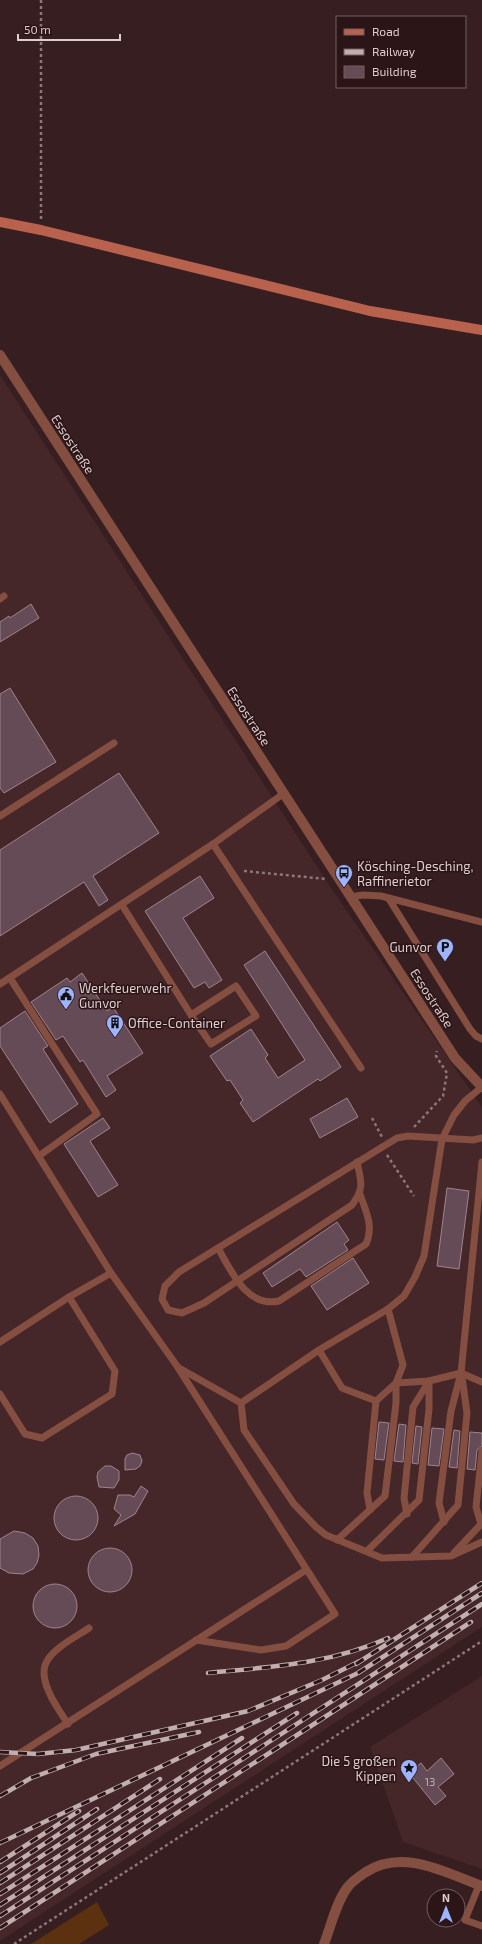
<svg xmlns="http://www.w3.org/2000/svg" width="482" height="1944" viewBox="0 0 482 1944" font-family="'Exo 2',sans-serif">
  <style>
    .built { fill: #452629 }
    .green { fill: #5b3110 }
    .building { fill: #654b55; stroke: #a0838e }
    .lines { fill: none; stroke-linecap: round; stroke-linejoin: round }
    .path { stroke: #8c7779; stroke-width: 2.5; stroke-dasharray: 3 3; stroke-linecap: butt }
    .lane { stroke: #844e40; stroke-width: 7 }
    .street { stroke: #844e40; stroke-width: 10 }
    .secondary { stroke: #b8624d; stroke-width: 10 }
    .rail-casing { stroke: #c1afb0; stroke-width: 4.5 }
    .rail { stroke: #2c1517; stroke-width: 3; stroke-dasharray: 9; stroke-linecap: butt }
    .labels { text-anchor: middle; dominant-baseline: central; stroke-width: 3; stroke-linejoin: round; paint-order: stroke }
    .number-label { font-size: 11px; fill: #c0adb0 }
    .street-label { font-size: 13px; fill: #dfcecf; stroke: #2c1517 }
    .poi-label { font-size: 13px; fill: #dfcecf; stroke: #2c1517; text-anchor: start }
  </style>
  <rect width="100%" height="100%" fill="#371e20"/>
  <g class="built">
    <path d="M0,375L329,885L482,1107V1627L0,1941Z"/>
    <path d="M482,1676V1869L403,1842L370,1747Z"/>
  </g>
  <path class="green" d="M97,1902L109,1925L79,1944H31Z"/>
  <g class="building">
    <path d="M31,604L39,618L0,642V622L9,616L10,618Z"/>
    <path d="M10,688L56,762L4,793L0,788V694Z"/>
    <path d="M119,773L159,833L93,876L108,900L99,906L84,882L0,936V850Z"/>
    <path d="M200,876L214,898L183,918L222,980L209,988L205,982L194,988L145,911Z"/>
    <path d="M265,951L341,1067L320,1081L318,1079L253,1122L240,1103L243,1100L230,1080L227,1081L210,1056L251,1029L268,1055L265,1058L278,1078L305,1060L244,965Z"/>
    <path d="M82,973L107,1011L113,1007L143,1053L107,1076L116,1090L106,1097L83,1060L80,1062L63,1036L56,1040L31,1002L67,978L70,982Z"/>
    <path d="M25,1011L48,1046L43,1049L78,1104L50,1123L0,1046V1028Z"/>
    <path d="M347,1098L358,1117L320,1138L310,1119Z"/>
    <path d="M103,1118L110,1128L90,1141L118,1185L98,1197L64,1144Z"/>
    <path d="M447,1188L469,1191L459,1269L437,1266Z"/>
    <path d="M337,1222L349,1240L344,1244L348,1250L306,1277L300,1269L272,1287L263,1273Z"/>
    <path d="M353,1258L369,1283L327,1310L311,1286Z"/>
    <path d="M379,1422L389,1423L384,1460L375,1459Z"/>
    <path d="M399,1424L406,1425L403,1462L394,1461Z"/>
    <path d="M416,1426L422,1427L418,1464L412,1463Z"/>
    <path d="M432,1428L444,1429L439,1466L428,1465Z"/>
    <path d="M454,1430L460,1431L457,1468L449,1467Z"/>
    <path d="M470,1432L482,1433V1446L477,1450L475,1470L467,1469Z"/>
    <path d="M132,1453L140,1455L142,1461L140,1466L136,1469L125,1470V1459L127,1455Z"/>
    <path d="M105,1466H111L119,1471V1480L114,1488L99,1487L97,1477L98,1472Z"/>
    <path d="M141,1486L148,1491L135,1514L114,1526L121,1515L114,1509L118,1495H130L134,1497Z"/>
    <circle cx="76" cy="1518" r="22"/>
    <path d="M14,1531L25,1533L33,1538L38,1546L39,1555L37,1563L33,1569L23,1574L9,1573L0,1568V1539Z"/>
    <circle cx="110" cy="1570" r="22"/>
    <circle cx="55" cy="1606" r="22"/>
    <path d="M441,1758L454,1774L438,1787L446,1796L435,1805L409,1773L421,1763L427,1771Z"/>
  </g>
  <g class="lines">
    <g class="path">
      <path d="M41,0V220"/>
      <path d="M244,871L326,879"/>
      <path d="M372,1118L382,1137"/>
      <path d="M414,1127L443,1096L447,1073L436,1056L437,1051"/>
      <path d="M387,1155L414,1196"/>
      <path d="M14,1944L482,1641"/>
    </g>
    <g class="lane">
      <path d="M0,599L4,596"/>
      <path d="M0,816L114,743"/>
      <path d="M213,844L361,1068"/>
      <path d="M350,897L363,895L381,896L482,922"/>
      <path d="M389,899L470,1029L476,1036L482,1039"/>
      <path d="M122,905L191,1015L211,1044L256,1016L236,986L191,1015"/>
      <path d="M10,978L97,1114L39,1156"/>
      <path d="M0,984L213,844L283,794"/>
      <path d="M482,1087L465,1101L454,1115L442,1139L424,1256L415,1277L404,1296L388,1309L319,1350L241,1403L244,1430L294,1504L316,1527L326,1535L382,1558L451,1556L482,1542"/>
      <path d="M0,1094L111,1273L177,1366L335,1614L286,1646L261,1650L196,1640"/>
      <path d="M357,1162C361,1182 365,1187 352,1205L204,1303L182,1313L168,1310L162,1299L165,1286L179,1272L397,1138L408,1136L473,1140L482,1138"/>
      <path d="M218,1248C231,1271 247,1308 279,1301L366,1244C374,1226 366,1212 360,1194"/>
      <path d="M0,1342L69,1297L111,1273"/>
      <path d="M319,1350L342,1388L376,1401"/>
      <path d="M179,1368L241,1403"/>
      <path d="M0,1394L25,1434L42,1438L112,1394L115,1371L69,1297"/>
      <path d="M370,1510L367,1493L376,1401L396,1383L429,1381L461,1373L482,1382"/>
      <path d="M407,1514L404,1498L413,1407L429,1381"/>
      <path d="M444,1522L439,1503L451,1411L461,1373L482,1162"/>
      <path d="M481,1524L476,1507L482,1451"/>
      <path d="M337,1540L385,1496L396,1403V1383L403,1365L388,1309"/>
      <path d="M367,1551L419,1500L429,1409V1381"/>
      <path d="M454,1553L482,1523"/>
      <path d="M412,1557L458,1505L467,1413L462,1377"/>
      <path d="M68,1724C58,1709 36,1679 47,1661C55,1647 76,1637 89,1628"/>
      <path d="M0,1766L306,1570"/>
      <path d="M479,1885L465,1920L482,1926"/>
    </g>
    <g class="street">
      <path d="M0,355L455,1058L482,1087"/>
      <path d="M324,1944C331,1926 336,1903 347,1888C352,1881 360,1876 366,1872C403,1848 446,1873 482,1886"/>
    </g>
    <path class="secondary" d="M0,222L41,230L370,311L482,330"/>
    <defs>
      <g id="rail">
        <path d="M356,1664L482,1583"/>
        <path d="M208,1673C270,1667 331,1664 388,1638"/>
        <path d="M0,1752L38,1754L76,1750L248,1711L322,1680L360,1661"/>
        <path d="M0,1796L31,1778L96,1754L199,1732"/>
        <path d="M0,1843L358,1673L482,1593"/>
        <path d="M0,1862L79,1811"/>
        <path d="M0,1873L97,1809"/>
        <path d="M0,1883L160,1779"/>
        <path d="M0,1894L242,1738"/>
        <path d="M0,1905L297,1713"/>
        <path d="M0,1916L482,1604"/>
        <path d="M0,1928L471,1622"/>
      </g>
    </defs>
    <use href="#rail" class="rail-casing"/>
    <use href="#rail" class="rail"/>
  </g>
  <defs>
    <symbol id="bus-pin" viewBox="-11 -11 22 30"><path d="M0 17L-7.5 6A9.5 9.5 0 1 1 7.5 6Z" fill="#9eb4fd" stroke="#2c1517"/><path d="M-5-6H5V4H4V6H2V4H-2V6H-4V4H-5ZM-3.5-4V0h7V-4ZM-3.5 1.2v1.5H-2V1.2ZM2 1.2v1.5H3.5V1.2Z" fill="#111"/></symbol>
    <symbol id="parking-pin" viewBox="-11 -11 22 30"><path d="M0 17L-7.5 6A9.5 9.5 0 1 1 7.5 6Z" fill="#9eb4fd" stroke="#2c1517"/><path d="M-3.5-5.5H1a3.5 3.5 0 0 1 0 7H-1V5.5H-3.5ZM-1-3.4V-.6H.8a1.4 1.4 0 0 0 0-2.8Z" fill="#111"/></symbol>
    <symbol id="civic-pin" viewBox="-11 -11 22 30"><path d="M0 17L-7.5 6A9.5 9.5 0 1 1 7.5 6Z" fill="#9eb4fd" stroke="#2c1517"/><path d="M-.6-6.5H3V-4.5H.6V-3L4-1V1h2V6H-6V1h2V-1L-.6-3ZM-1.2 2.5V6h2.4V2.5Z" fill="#111"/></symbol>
    <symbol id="building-pin" viewBox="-11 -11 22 30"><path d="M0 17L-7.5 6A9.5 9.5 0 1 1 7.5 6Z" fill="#9eb4fd" stroke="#2c1517"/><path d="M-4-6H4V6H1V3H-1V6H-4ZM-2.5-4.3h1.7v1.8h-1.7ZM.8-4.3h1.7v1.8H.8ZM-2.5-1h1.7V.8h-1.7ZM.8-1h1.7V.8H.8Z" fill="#111"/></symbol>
    <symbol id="sight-pin" viewBox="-11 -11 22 30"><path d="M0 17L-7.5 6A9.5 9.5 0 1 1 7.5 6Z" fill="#9eb4fd" stroke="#2c1517"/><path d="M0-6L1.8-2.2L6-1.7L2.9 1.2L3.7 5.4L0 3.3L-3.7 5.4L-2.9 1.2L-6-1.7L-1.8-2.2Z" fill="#111"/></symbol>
  </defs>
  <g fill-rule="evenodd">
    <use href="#bus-pin" x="334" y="863" width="20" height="27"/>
    <use href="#parking-pin" x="435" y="937" width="20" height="27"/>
    <use href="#civic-pin" x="56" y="985" width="20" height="27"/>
    <use href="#building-pin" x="105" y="1013" width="20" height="27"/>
    <use href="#sight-pin" x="399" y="1758" width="20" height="27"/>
  </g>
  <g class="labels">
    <g class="number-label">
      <text x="430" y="1781">13</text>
    </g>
    <g class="street-label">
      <text transform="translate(73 444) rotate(57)">Essostraße</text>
      <text transform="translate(249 716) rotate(57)">Essostraße</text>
      <text transform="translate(432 998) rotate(57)">Essostraße</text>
    </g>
    <g class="poi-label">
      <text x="357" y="866">Kösching-Desching,<tspan x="357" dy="15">Raffinerietor</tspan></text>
      <text x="432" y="947" text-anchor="end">Gunvor</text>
      <text x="79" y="988">Werkfeuerwehr<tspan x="79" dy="15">Gunvor</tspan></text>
      <text x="128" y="1023">Office-Container</text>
      <text x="396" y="1761" text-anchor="end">Die 5 großen<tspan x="396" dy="15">Kippen</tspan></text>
    </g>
  </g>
  <rect x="336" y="16" width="130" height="72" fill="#2c1517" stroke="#745f61"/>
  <rect x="344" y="29" width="20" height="6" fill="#b8624d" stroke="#745f61"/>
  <text x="372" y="36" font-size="12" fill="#dfcecf">Road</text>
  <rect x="344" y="49" width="20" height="6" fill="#c1afb0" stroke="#745f61"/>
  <text x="372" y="56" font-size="12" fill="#dfcecf">Railway</text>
  <rect x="344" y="66" width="20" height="12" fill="#654b55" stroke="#745f61"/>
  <text x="372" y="76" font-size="12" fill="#dfcecf">Building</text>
  <g transform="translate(446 1908)"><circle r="19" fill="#2c1517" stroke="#745f61"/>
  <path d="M0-3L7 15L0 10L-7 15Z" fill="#9eb4fd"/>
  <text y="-6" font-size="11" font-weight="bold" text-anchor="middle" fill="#dfcecf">N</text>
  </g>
  <path d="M18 34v6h102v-6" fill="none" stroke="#dfcecf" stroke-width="2"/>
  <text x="24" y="34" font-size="12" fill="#dfcecf" stroke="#2c1517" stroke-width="3" paint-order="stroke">50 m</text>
</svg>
